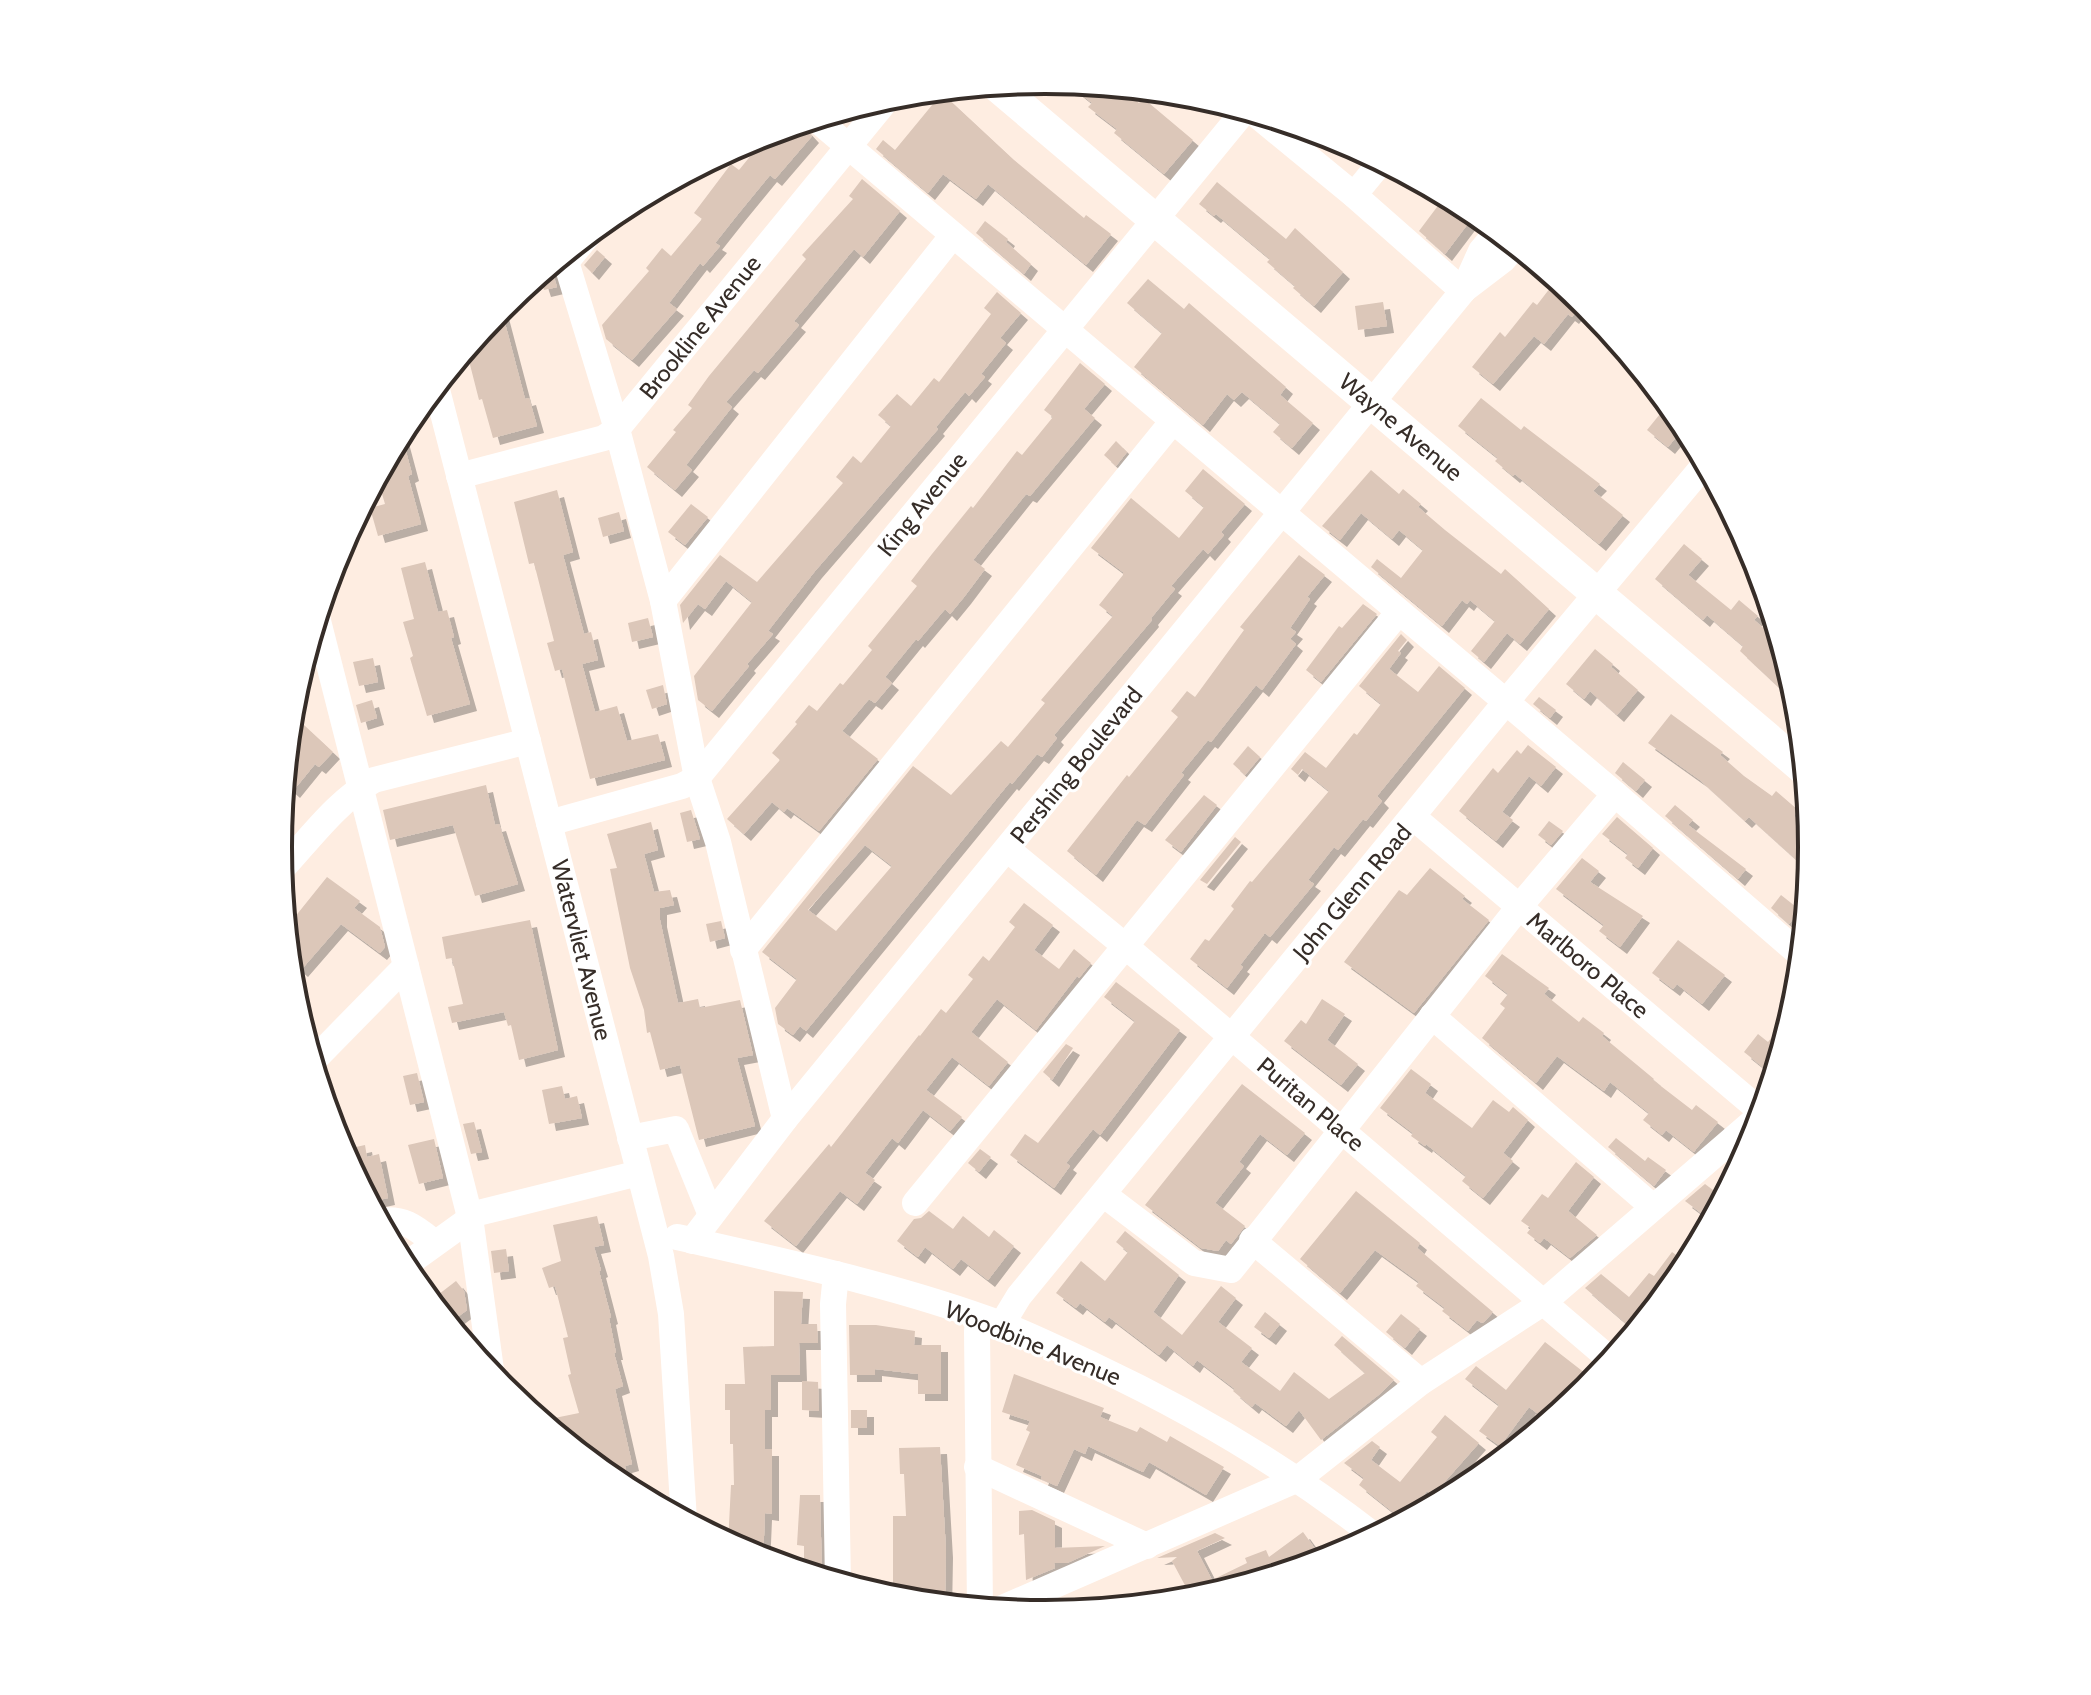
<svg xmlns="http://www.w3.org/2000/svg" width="2091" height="1695" viewBox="0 0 2091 1695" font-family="Cabin,sans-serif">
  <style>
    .building { fill: #dcc7b9; fill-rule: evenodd; filter: url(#shadow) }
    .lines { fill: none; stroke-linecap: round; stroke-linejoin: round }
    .minor { stroke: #fff; stroke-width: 26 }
    .major { stroke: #fff; stroke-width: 32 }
    .labels { text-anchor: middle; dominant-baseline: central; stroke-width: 6; stroke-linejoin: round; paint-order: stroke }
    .street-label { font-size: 24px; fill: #362d28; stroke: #fff }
    .rim { fill: none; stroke: #362d28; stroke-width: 4 }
  </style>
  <defs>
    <filter id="shadow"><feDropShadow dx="7" dy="7" stdDeviation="0" flood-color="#0004"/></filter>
  </defs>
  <rect width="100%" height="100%" fill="#feede1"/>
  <g class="building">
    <path d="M1066,82L1120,87L1139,103L1143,98L1193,140L1164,174L1114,133L1117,129L1088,107L1092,103Z"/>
    <path d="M942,93L1014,160L1084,218L1086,215L1111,234L1086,265L988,184L976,199L943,174L928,193L876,149L883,140L895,150Z"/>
    <path d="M801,124L812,136L775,179L770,175L738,214L715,243L720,246L703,266L700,263L669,303L677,309L632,360L606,339L602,325L649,271L646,268L662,248L671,256L702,219L694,213L731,164L739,170L769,133Z"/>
    <path d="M862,179L900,211L863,257L854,249L794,321L799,325L758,373L754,370L726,402L732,407L686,465L692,470L675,490L647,467L676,432L673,430L692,408L688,405L709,376L806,259L802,255L853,199L849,196Z"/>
    <path d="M1217,182L1286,239L1295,228L1343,272L1314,306L1293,288L1295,286L1267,262L1270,259L1216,214L1214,216L1199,204Z"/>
    <path d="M1446,195L1476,213L1445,254L1419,231Z"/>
    <path d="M985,221L1008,239L1006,242L1031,264L1024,274L976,233Z"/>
    <path d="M597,250L605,257L592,273L584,265Z"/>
    <path d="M551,268L557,287L544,290L539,275Z"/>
    <path d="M1148,279L1184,309L1189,303L1286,387L1280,395L1313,423L1292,448L1273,432L1280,424L1242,392L1234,400L1227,394L1203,425L1134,367L1162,333L1127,303Z"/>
    <path d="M1557,279L1584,302L1572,317L1568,314L1544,344L1534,336L1493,384L1472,367L1500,332L1505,337L1533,302L1537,305Z"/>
    <path d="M997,292L1021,313L1000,338L1006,343L981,374L985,377L969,396L965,392L936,427L938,429L815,571L768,631L773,634L747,664L749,666L712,711L698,700L694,676L752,602L726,581L705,609L698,604L683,623L680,605L720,555L757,582L843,483L836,477L853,456L861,463L891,426L878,415L897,394L911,406L934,378L939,382L991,314L984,308Z"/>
    <path d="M1383,302L1387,326L1358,330L1355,306Z"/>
    <path d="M501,308L525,399L529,398L537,426L493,438L482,399L479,400L466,349Z"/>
    <path d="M1080,363L1105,384L1084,409L1095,418L1030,496L1026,494L973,560L985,569L964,597L950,614L945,609L918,641L916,639L885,677L892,683L875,703L869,699L842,731L878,759L819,831L787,808L784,812L772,802L744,834L727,819L780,760L772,753L797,724L795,722L809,705L817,711L840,683L843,685L872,650L868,646L917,586L911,581L932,554L971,506L973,508L1017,451L1022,455L1053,417L1044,410Z"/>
    <path d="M1481,398L1521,430L1524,426L1600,484L1593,491L1623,515L1599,544L1515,474L1513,476L1495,461L1498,458L1458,426Z"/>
    <path d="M1669,403L1686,425L1668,447L1647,430Z"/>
    <path d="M401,433L412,474L408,476L421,524L378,536L370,508L385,504L377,477Z"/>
    <path d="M1116,441L1127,452L1116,466L1104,455Z"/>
    <path d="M1203,469L1245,504L1221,532L1224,535L1208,554L1203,549L1171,586L1175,589L1151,618L1152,620L1054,735L1057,738L1042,757L1037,754L1012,784L1010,782L806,1031L800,1026L793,1035L778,1024L775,1008L797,979L762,952L913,766L951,795L1001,741L1008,747L1045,703L1041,700L1113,616L1099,605L1123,575V572L1091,548L1131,498L1179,538L1204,507L1185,491ZM865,845L892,866L836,931L808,910Z"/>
    <path d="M1371,470L1399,494L1403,489L1421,504L1418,507L1445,530L1501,574L1505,569L1549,609L1520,644L1507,633L1484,662L1471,651L1495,621L1470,600L1467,604L1462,600L1442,626L1371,567L1377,559L1401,578L1423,550L1399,530L1392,539L1361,513L1340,540L1322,526Z"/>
    <path d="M557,490L573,552L563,555L584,634L591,632L598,660L582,664L595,712L617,706L627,741L658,734L665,760L590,779L562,669L555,671L547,643L554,641L534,563L529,564L514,502Z"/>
    <path d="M691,504L708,517L685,545L668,532Z"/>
    <path d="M619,512L624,531L603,537L598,518Z"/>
    <path d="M1684,544L1702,559L1688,575L1731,610L1739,600L1758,616L1754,620L1782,644L1794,685L1786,694L1740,651L1743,646L1707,615L1703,620L1655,579Z"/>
    <path d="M1299,555L1325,575L1307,597L1310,599L1290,628L1296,632L1290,639L1296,644L1262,690L1256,685L1211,742L1208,740L1181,773L1184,775L1145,825L1137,820L1096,875L1067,851L1127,775L1129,777L1178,717L1171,711L1187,691L1195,697L1244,630L1240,627Z"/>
    <path d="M425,562L438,612L447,610L454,637L451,638L470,704L427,716L410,658L413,656L403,622L414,619L401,568Z"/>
    <path d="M1363,604L1377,614L1321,682L1306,670L1339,626L1342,628Z"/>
    <path d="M648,618L653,637L632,642L628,623Z"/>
    <path d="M1401,634L1407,640L1398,651L1401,653L1389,669L1418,692L1439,666L1465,688L1377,796L1382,801L1366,821L1363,819L1338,850L1334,847L1308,880L1314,884L1270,937L1265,933L1240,965L1243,967L1227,988L1190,959L1205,939L1209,941L1234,909L1231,906L1250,881L1252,882L1329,791L1302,769L1298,775L1291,769L1305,752L1326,768L1354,733L1357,735L1381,704L1359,686Z"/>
    <path d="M1595,649L1613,664L1611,667L1638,690L1617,715L1590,691L1584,699L1566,684Z"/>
    <path d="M373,658L378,682L359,686L353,662Z"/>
    <path d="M663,685L667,704L652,709L646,690Z"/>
    <path d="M1539,697L1556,710L1550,718L1533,704Z"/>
    <path d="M372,700L377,718L361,723L356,705Z"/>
    <path d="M1671,714L1723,752L1720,755L1744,776L1772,796L1776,791L1798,810L1794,816L1811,831L1813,848L1811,873L1749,817L1745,821L1700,780L1648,743Z"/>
    <path d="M304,725L333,752L319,767L315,764L293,791L284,783L288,741Z"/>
    <path d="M1528,745L1556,767L1541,786L1529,776L1502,812L1513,820L1496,841L1459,811L1493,768L1498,773L1517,750L1521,754Z"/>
    <path d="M1248,746L1260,757L1245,775L1233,764Z"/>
    <path d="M1623,762L1645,780L1636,791L1615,773Z"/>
    <path d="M486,785L495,825L499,824L518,884L475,896L453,825L390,840L383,810Z"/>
    <path d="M1204,795L1217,805L1181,852L1165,840Z"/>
    <path d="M1675,805L1693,820L1688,825L1746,869L1738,879L1665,816Z"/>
    <path d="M691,810L700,839L687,842L680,813Z"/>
    <path d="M1617,817L1653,848L1638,868L1625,858L1628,854L1602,834Z"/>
    <path d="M1549,821L1563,831L1551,845L1538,835Z"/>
    <path d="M651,822L658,850L644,854L654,892L670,890L674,905L660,908V920L678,1003L698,999L700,1008L740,1000L753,1055L737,1058L755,1126L699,1140L680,1065L660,1070L650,1032L647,1033L644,1010L630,968L610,869L617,868L607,834Z"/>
    <path d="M1235,837L1241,842L1207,884L1200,880Z"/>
    <path d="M1582,858L1599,871L1590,882L1643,916L1620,947L1599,931L1604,925L1556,889Z"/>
    <path d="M1430,868L1465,896L1462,899L1489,920L1414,1013L1344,962L1399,890L1407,895Z"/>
    <path d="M327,877L360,901L354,908L380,927L385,947L380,953L341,924L301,970L289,960L286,928Z"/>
    <path d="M1781,895L1800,910L1789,924L1771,908Z"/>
    <path d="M1024,903L1053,925L1034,950L1059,969L1074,949L1091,963L1079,978L1077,976L1036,1030L997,999L971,1032L1008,1062L989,1086L952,1057L926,1090L962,1117L950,1131L923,1110L898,1143L892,1138L865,1173L875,1180L857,1204L840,1191L796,1246L764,1221L829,1144L831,1147L919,1035L920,1036L941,1009L946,1013L973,979L968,975L983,956L989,961L1015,927L1009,922Z"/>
    <path d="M530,920L558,1050L519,1060L511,1025L508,1026L504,1012L452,1023L448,1007L463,1004L452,958L446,959L442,937Z"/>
    <path d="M721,921L725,938L710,942L706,924Z"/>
    <path d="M1678,940L1725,975L1702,1004L1677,984L1673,989L1652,973Z"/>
    <path d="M1502,954L1549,988L1544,994L1579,1022L1583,1017L1604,1033L1602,1036L1654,1079L1653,1080L1692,1110L1696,1105L1718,1122L1696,1149L1694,1152L1666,1130L1662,1135L1643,1120L1649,1113L1610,1082L1604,1091L1557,1056L1536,1083L1482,1038L1505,1008L1500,1004L1508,994L1485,976Z"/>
    <path d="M1116,982L1180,1030L1100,1135L1093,1129L1066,1163L1070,1166L1054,1188L1010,1155L1025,1134L1038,1143L1135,1021L1104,997Z"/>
    <path d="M1322,999L1345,1014L1327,1040L1358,1064L1341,1085L1284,1041L1301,1020L1306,1024Z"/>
    <path d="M1793,1011H1794L1774,1076L1744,1052L1758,1034L1768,1042Z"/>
    <path d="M1066,1044L1073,1048L1052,1080L1043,1072Z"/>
    <path d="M1411,1069L1431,1084L1425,1093L1472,1128L1493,1100L1509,1112L1513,1107L1528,1120L1503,1153L1513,1161L1483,1198L1462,1181L1466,1176L1426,1144L1425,1146L1411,1136L1413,1133L1380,1108Z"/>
    <path d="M417,1073L424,1102L410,1105L403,1076Z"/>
    <path d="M1242,1084L1305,1133L1287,1155L1260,1134L1239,1162L1244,1166L1215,1203L1245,1226L1231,1244L1226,1240L1218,1251L1201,1248L1145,1205Z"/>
    <path d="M562,1086L565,1099L577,1096L582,1118L549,1124L542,1090Z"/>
    <path d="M474,1122L482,1152L471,1154L463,1124Z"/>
    <path d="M1616,1138L1645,1161L1648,1157L1666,1170L1654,1186L1608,1147Z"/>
    <path d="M434,1139L443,1178L419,1184L408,1145Z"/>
    <path d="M365,1145L367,1157L379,1154L388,1198L369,1202L352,1170L347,1149Z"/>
    <path d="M980,1149L991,1157L979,1172L968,1163Z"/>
    <path d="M1576,1162L1594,1177L1568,1211L1597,1235L1570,1258L1544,1238L1540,1243L1527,1233L1531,1228L1521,1221L1542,1194L1548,1198Z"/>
    <path d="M1705,1184L1717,1193L1701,1213L1685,1201Z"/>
    <path d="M1356,1191L1420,1243L1417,1248L1493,1312L1485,1321L1482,1323L1477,1320L1468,1331L1442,1311L1445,1308L1416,1286L1419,1282L1375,1250L1340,1293L1300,1259Z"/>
    <path d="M929,1211L953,1229L963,1216L989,1237L994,1230L1014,1246L988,1280L961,1259L953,1269L925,1247L918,1257L897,1241L914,1219L921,1218Z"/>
    <path d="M597,1216L604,1245L594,1247L601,1270L599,1271L611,1317L609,1318L616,1353H614L623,1386L615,1389L632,1464L625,1466L631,1492L619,1485L584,1457L581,1445L572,1447L540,1421L579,1413L568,1375L571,1374L563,1338L568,1337L555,1286L549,1288L542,1268L561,1261L553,1225Z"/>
    <path d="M1125,1231L1179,1275L1153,1312L1182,1335L1221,1286L1236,1298L1218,1322L1252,1348L1241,1362L1280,1391L1294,1372L1329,1399L1365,1373L1334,1345L1342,1336L1394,1380L1381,1393L1321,1440L1299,1410L1286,1426L1255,1403L1252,1407L1233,1391L1235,1389L1197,1360L1193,1366L1167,1345L1159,1355L1109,1317L1105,1322L1080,1303L1076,1308L1056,1293L1081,1261L1105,1281L1128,1252L1116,1242Z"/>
    <path d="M506,1249L509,1271L494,1273L491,1251Z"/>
    <path d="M1672,1252L1689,1264L1636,1332L1585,1288L1601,1274L1629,1297L1649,1273L1654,1276Z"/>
    <path d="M456,1281L464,1291L467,1310L448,1324L430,1301Z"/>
    <path d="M774,1291L803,1292L801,1324H817L818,1343H799L800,1375H771V1410H765V1449H772V1514L765,1513L763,1560L728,1544L731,1485H734L733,1444H730V1410H725V1384H745L743,1347L774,1346Z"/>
    <path d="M1265,1312L1280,1324L1269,1338L1254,1327Z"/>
    <path d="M1401,1314L1420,1329L1405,1348L1386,1332Z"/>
    <path d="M849,1325H876L915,1331L914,1345H941V1394H918V1374L875,1369V1375H850Z"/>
    <path d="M1545,1342L1590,1377L1574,1398L1567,1393L1546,1420L1529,1407L1500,1446L1479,1431L1499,1405L1465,1379L1476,1366L1506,1390Z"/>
    <path d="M1014,1374L1104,1408L1100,1417L1137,1432L1140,1427L1167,1442L1170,1436L1224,1467L1206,1495L1149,1462L1143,1472L1088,1446L1085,1454L1074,1449L1057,1486L1041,1479L1042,1476L1016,1465L1030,1432L1026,1430L1030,1421L1002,1412Z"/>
    <path d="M802,1381L818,1382L819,1411L802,1410Z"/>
    <rect x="851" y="1410" width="16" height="18"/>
    <path d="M1445,1415L1479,1443L1433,1495L1427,1491L1403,1520L1359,1485L1364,1478L1344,1463L1372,1441L1380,1447L1371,1460L1400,1482L1437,1437L1431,1432Z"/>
    <path d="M940,1447L946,1551L945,1605L895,1600L893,1599V1516H906L904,1474H900L899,1448Z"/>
    <path d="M800,1495H820L822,1578L804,1572V1546L797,1545Z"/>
    <path d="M1032,1510L1055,1521V1548L1105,1546L1067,1563H1054L1055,1568L1026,1580L1024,1534L1019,1535V1511Z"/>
    <path d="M1303,1532L1321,1557L1310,1566L1195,1600L1184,1601L1181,1595L1188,1591L1172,1561L1177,1557L1157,1558L1215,1533L1225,1538L1197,1551L1212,1580L1247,1563L1245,1558L1266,1550L1269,1557Z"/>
    <path d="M1066,1598L1070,1613L1030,1614Z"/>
  </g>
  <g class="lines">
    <g class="minor">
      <path d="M1253,112L1354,195L1463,291"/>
      <path d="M816,119L1615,794L1802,956"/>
      <path d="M1354,195L1382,161"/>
      <path d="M564,255L617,429L663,601L697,778L718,842L785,1119"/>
      <path d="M566,262L590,233"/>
      <path d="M1465,289L1503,260L1516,245"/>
      <path d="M436,386L661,1256L671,1314L684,1520"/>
      <path d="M459,476L604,438L617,429L889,97"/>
      <path d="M663,601L953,235"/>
      <path d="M317,617L470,1217L492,1377"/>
      <path d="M1413,817L1763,1113"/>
      <path d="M549,823L682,786L697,778L1245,110"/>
      <path d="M1007,849L1124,945L1612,1361"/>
      <path d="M280,871C309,840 337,801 374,780L528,741"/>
      <path d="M743,950L1173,421"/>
      <path d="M1432,1016L1653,1207"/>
      <path d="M312,1062L406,966"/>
      <path d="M630,1138L676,1129L711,1215"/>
      <path d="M1103,1194L1194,1263L1231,1270L1519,907L1615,794"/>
      <path d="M915,1203L1398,613"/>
      <path d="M379,1221C404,1217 416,1228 435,1243"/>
      <path d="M677,1237C786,1262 896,1285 1001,1324C1033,1336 1064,1352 1095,1366C1195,1413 1289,1469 1376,1537"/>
      <path d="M1252,1240L1421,1382"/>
      <path d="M692,1241L785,1119L1463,291L1481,251L1498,231"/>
      <path d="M403,1267L478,1213L639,1173"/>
      <path d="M836,1274L833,1304L838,1583"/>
      <path d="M979,1317L977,1331L980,1609"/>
      <path d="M1002,1324L1019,1296L1505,703L1706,463"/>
      <path d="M977,1467L1147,1546"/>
      <path d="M998,1610L1298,1479L1421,1382L1544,1302L1763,1113"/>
    </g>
    <path class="major" d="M996,85L1805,770"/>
  </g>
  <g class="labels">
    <g class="street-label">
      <text transform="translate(700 327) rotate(-51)">Brookline Avenue</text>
      <text transform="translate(1401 427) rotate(40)">Wayne Avenue</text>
      <text transform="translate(922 504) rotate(-51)">King Avenue</text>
      <text transform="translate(1076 765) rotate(-51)">Pershing Boulevard</text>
      <text transform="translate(1352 892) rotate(-50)">John Glenn Road</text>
      <text transform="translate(582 950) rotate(76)">Watervliet Avenue</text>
      <text transform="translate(1588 965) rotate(40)">Marlboro Place</text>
      <text transform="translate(1311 1104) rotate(40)">Puritan Place</text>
      <text transform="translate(1033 1343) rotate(22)">Woodbine Avenue</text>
    </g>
  </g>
  <path d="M0 0H2091V1695H0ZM292 847a753 753 0 1 1 1506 0a753 753 0 1 1-1506 0Z" fill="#fff" fill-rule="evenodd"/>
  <path class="rim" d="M292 847a753 753 0 1 1 1506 0a753 753 0 1 1-1506 0Z"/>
</svg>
